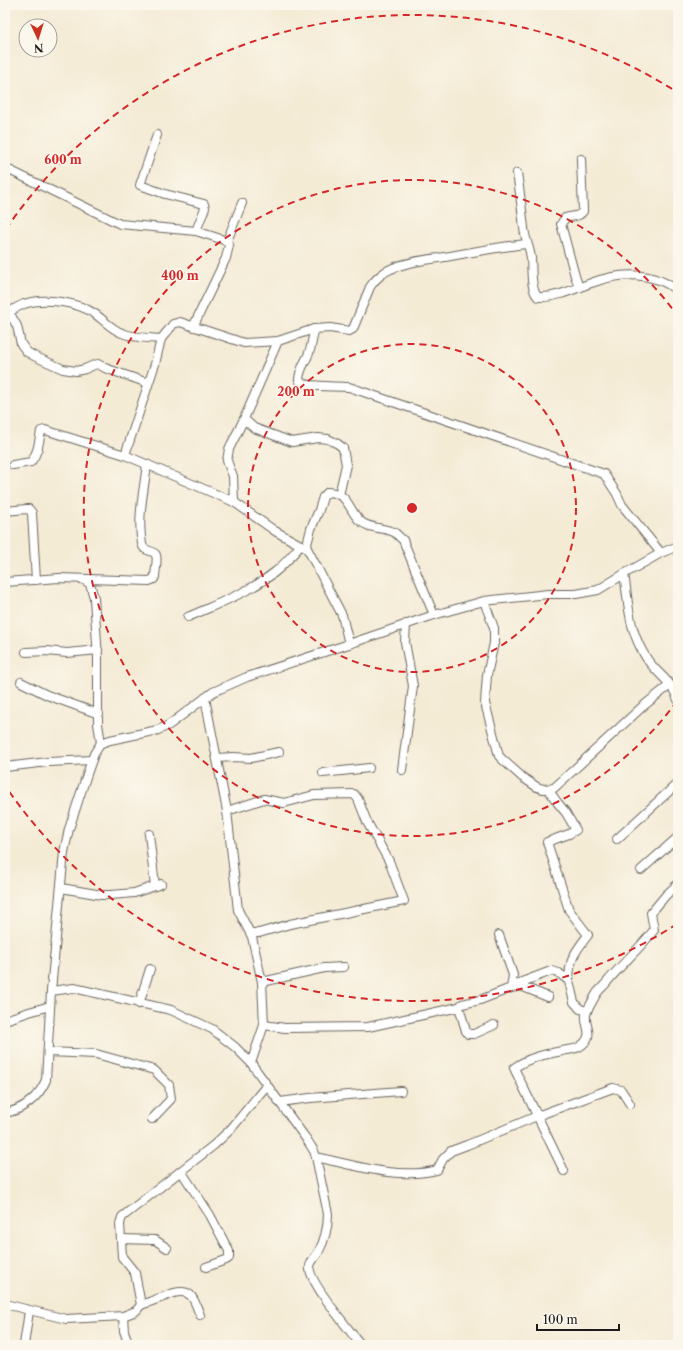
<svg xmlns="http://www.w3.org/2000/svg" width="683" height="1350" viewBox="0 0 683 1350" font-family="'Libre Caslon Text',serif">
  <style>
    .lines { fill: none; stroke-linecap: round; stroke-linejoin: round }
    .minor-casing { stroke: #68645d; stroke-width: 10 }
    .minor { stroke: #fff; stroke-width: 8 }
    .ring { fill: none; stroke: #d62828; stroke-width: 2; stroke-dasharray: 7 5 }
    .centre { fill: #d62828; stroke: #fbf7ec; stroke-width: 2 }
    .ring-label { font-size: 12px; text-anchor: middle; font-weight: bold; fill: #d62828; stroke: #fbf7ec; stroke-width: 3.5; stroke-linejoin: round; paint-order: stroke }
  </style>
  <rect width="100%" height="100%" fill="#fbf7ec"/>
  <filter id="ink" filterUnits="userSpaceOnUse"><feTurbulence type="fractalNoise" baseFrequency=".025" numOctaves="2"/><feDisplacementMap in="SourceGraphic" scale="8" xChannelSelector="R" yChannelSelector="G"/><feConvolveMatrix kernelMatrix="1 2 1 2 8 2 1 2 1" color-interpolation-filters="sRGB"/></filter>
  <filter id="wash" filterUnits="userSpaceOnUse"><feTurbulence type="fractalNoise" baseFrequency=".012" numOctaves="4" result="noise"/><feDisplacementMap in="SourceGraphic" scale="16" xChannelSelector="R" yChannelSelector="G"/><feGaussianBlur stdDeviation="0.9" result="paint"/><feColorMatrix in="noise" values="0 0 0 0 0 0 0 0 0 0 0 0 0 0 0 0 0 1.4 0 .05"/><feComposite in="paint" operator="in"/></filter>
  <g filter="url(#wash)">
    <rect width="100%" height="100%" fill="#f4ebd5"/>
  </g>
  <g filter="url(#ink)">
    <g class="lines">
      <defs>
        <g id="minor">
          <path d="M157,135L140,185L165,194L204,204L205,208L196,231"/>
          <path d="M5,168L120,224L196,231L227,241"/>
          <path d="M517,173C520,192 522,210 524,228C525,239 530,248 531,258C532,268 530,290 538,297C556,298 574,289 591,283C620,272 653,271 678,291"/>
          <path d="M579,288L575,276L561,224L565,218C571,216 580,217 583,211L581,159"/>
          <path d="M9,312L17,326L21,344L27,352L34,356L63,369L76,371L85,369L94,365L98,364L105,368L148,383"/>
          <path d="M5,314C11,311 17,307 24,304C44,297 78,302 95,314C104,320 111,329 122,333C134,338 149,338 161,339"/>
          <path d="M193,327L226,258L229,245L227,241L242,203"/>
          <path d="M314,329C313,337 312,345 309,353C305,363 299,370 299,380L303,384C318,387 333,386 349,387L604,474L617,494L622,505L661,553"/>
          <path d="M244,419L254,428L292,442L318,438L328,439L338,444L343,448L346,465L339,495"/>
          <path d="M125,455L155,364L161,339L171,327L173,324L180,322L244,343L278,341L314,329L330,328L349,331L353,329L370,287C374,281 379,276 385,272C400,263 422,260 439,258C468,253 497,247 527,244"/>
          <path d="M13,465L31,462C38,453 39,442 41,431L45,430L125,455L234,502L275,531L306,548L308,550L342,615L349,644"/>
          <path d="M234,502L233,476L227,461L229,449L244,419L278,341"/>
          <path d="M5,511L27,509H29L32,513L36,580"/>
          <path d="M306,548L311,529L319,510L323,497L328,492C349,494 347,507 359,520C368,529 382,527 394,532C397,534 400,538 403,540L434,615"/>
          <path d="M624,574C629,605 628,630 647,659C656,673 673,682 678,700"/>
          <path d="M82,579L89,583L91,587L94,598L98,658V724L101,743"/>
          <path d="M5,582L59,578L149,581L154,579L155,577C155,571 158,560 156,555C153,549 144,553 142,544C137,519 144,490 147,464"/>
          <path d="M484,601L494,628V643L487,675L485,703L499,756L503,760L522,777L537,787L543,789L554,788L642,707L670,685"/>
          <path d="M188,617C217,604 250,592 275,572C285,564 293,554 301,545"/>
          <path d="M26,652L47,651L67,653L98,650"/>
          <path d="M21,682L47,695L99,714"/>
          <path d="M205,698L227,811L238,910L252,937L262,982L264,1025L251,1063L307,1140L314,1151L316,1157L328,1214C328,1229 325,1240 318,1253C315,1257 311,1261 310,1266C306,1279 351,1332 361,1345"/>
          <path d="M217,758L233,757L251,758L279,752"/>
          <path d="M5,767L48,762L92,760"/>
          <path d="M402,770L413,686L405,642L406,624"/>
          <path d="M323,773L369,768"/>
          <path d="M548,789L557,802L566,813L576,830L569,834L547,842L569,910L588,935C575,952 569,959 569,981"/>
          <path d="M227,811L264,799L284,803L314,795L354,794L358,799L367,822L389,861L404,901L290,924L259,933H250"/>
          <path d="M149,834L155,886"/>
          <path d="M617,839L678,783"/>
          <path d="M641,870L678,837"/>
          <path d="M61,888L102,895H111L134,893L161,884"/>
          <path d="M262,982L324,968L344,967"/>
          <path d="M51,991L74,988L171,1010L212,1029L235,1047L251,1063"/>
          <path d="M548,997L521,986L511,988L522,982L551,971L559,973L569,981L574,1002L580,1009L587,1011"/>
          <path d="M139,1004L150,969"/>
          <path d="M459,1007L462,1004L480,1000L511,988L513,975L499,935"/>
          <path d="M5,1020L29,1012L50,1006"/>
          <path d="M264,1025L285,1028L368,1027L459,1007L466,1031L468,1034H474L494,1025"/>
          <path d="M48,1052L96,1054L154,1070L169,1085L171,1099L152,1119"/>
          <path d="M280,1102L310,1098L401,1091"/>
          <path d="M5,1113C23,1110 39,1097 46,1080L51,991L64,852L69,829L87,774L94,754L101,743L110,740L158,730L169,725L213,692L247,677L349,644L434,615L484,601L548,594H576L598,590L624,574L661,553L678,546"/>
          <path d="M316,1157C354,1165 398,1180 437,1170L443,1159L451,1151L467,1145L537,1116L613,1088L621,1090L630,1104"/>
          <path d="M181,1171L210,1215L229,1251V1258L226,1260L206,1267"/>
          <path d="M564,1171L514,1068C527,1058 546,1054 562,1051C570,1049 576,1050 582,1045C597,1033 580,1023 588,1009C591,1004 594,998 597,993C600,989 604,986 607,982C622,964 640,948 654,930L651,913L666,895L678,884"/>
          <path d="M121,1239L155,1240L167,1248"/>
          <path d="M5,1304L66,1319L123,1316L136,1311L141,1305L135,1273L122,1257L120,1224L122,1217L214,1145L231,1129L267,1085"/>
          <path d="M141,1305L174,1293C193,1288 194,1301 200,1315"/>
          <path d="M123,1316L124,1331L129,1345"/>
          <path d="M24,1345L29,1311"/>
        </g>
      </defs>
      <use href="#minor" class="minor-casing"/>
      <use href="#minor" class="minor"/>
    </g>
  </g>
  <g class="ring">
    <circle cx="412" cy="508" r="164"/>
    <path d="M677 701A328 328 0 1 1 677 315"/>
    <path d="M677 924A493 493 0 0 1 6 787M6 229A493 493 0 0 1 677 92"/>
  </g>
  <circle cx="412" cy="508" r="6" class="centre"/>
  <g class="ring-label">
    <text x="63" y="164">600 m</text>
    <text x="180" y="280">400 m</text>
    <text x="296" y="396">200 m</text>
  </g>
  <rect width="683" height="1350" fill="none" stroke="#fbf7ec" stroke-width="20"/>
  <g transform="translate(38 38) rotate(176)"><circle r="19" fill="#fbf7ec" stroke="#a29f99"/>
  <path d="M0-3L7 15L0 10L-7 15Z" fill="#c8321e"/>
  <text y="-6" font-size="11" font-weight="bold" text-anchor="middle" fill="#1c1c1c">N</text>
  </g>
  <path d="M537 1324v6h82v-6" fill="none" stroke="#1c1c1c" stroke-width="2"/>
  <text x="543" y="1324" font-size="12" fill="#1c1c1c" stroke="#fbf7ec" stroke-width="3" paint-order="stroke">100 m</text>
</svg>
